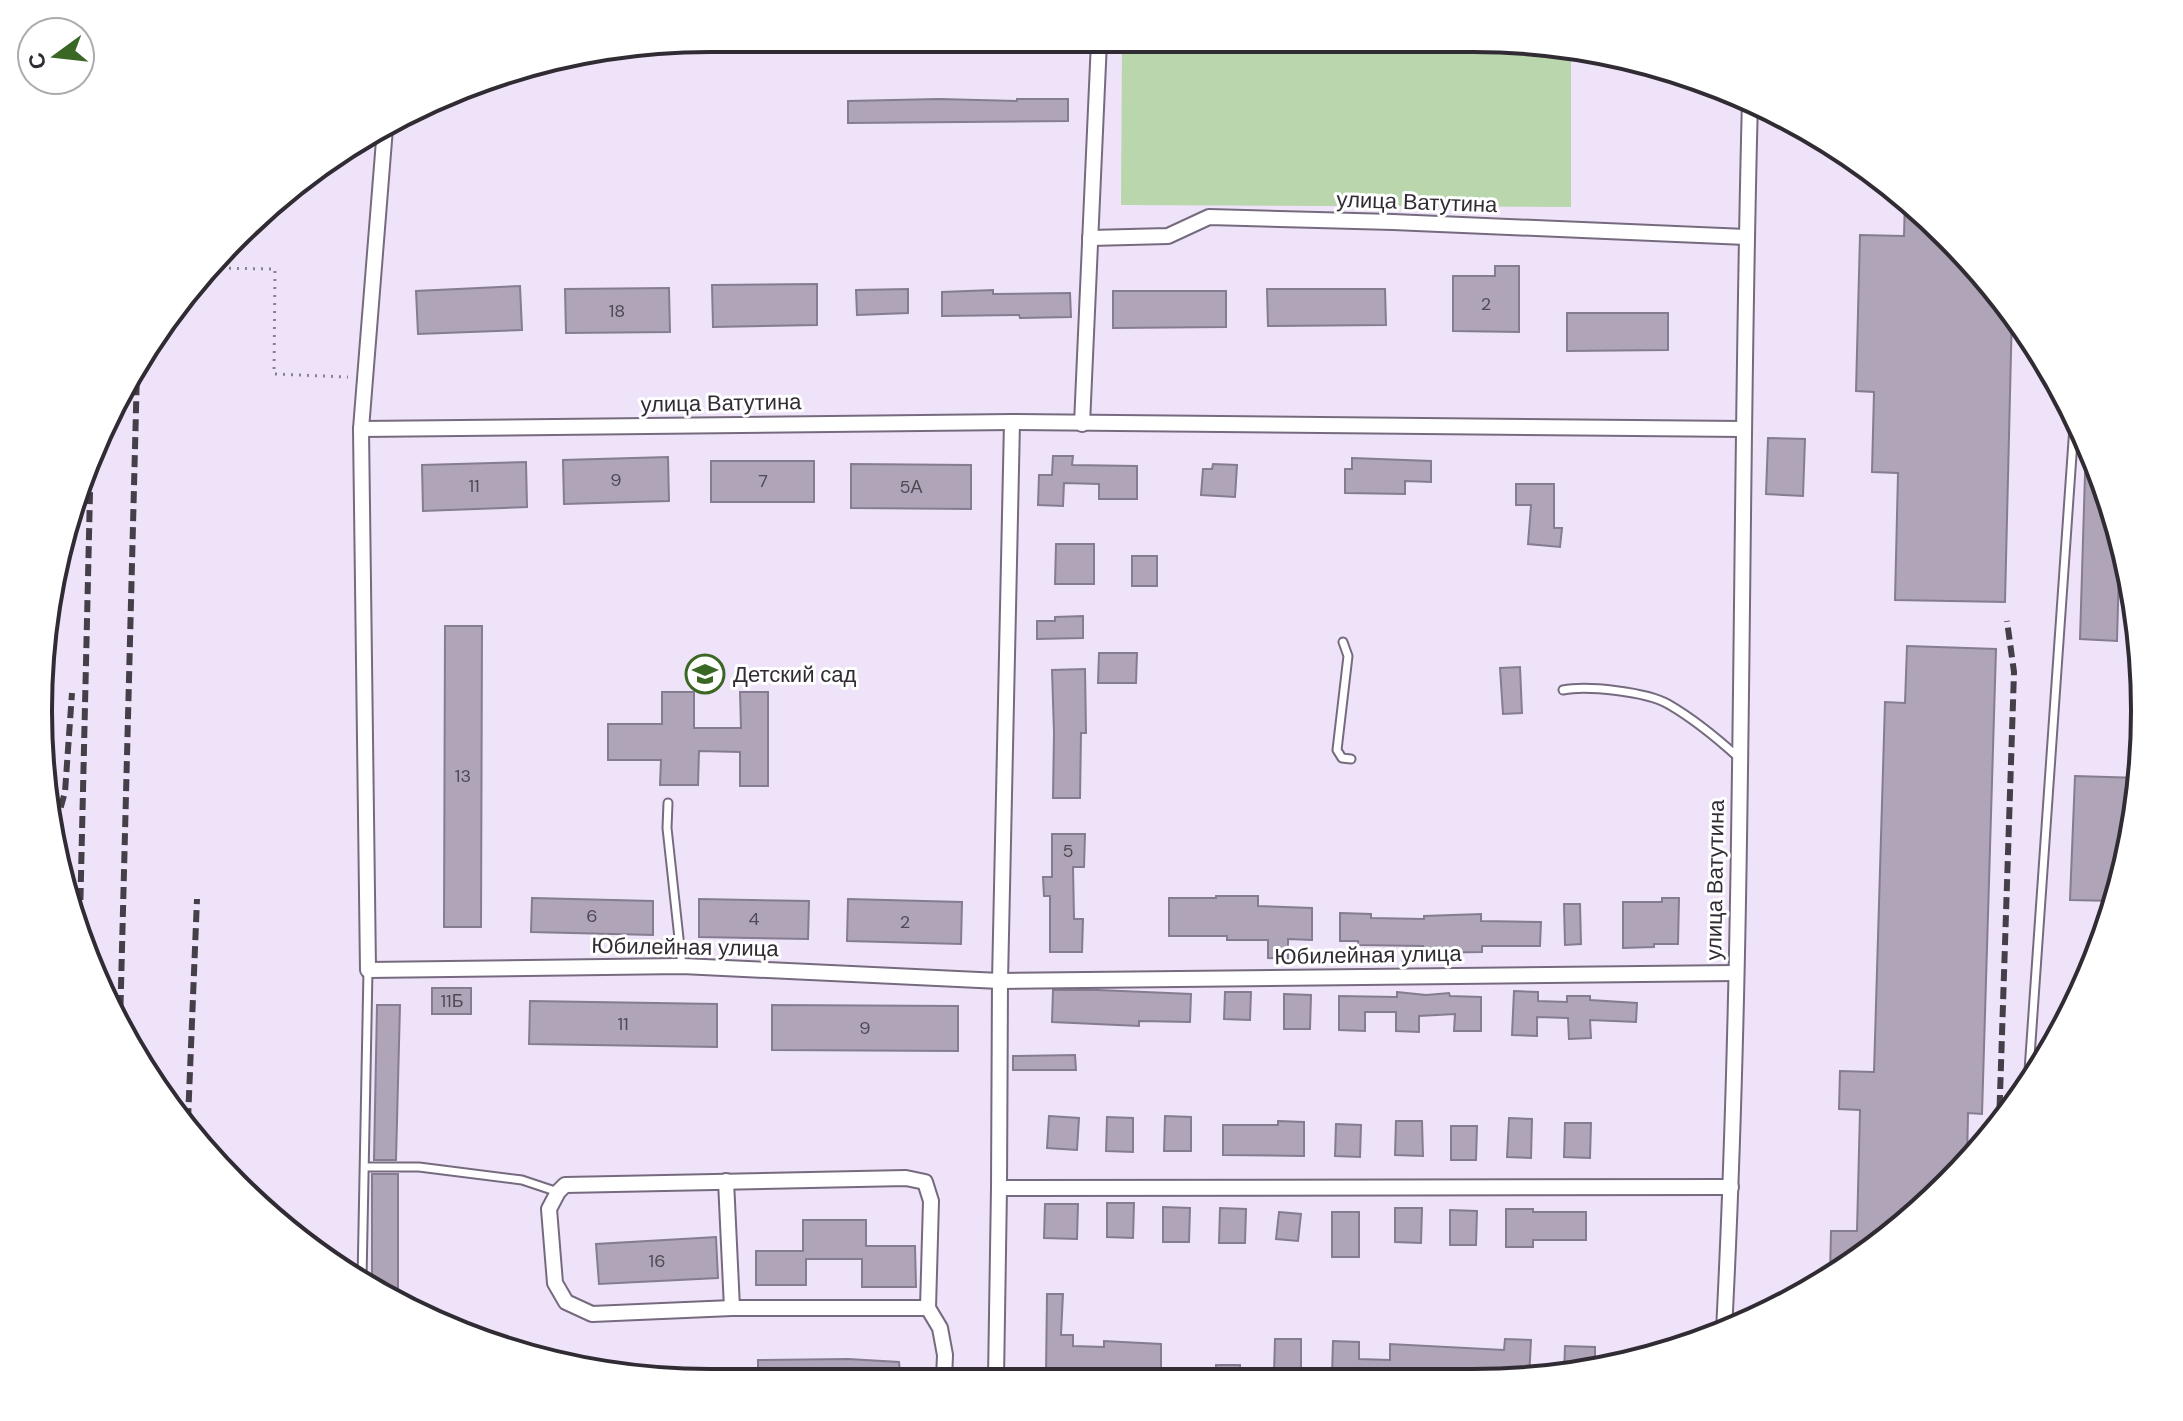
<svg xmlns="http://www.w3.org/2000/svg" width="2183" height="1421" viewBox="0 0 2183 1421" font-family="'DM Sans',sans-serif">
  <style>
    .green { fill: #b9d6ad }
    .building { fill: #afa4b8; stroke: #867c8f; stroke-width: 2 }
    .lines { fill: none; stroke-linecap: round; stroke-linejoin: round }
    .lane-casing { stroke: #766b7e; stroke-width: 11 }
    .street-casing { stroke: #766b7e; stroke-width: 18 }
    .path { stroke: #898190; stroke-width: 3; stroke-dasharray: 2 6; stroke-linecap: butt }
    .lane { stroke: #fff; stroke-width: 7 }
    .street { stroke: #fff; stroke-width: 14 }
    .rail { stroke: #453f49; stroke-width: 6; stroke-dasharray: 12 6; stroke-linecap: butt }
    .labels { text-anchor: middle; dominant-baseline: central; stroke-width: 6; stroke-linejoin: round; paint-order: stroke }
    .number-label { font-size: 18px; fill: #504a55 }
    .street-label { font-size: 22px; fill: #312c34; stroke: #fff }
    .poi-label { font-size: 22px; fill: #312c34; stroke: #fff; text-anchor: start }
    .rim { fill: none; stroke: #312c34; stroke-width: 4 }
  </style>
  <rect width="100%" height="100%" fill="#efe3f9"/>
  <path class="green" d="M1122,41L1561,44L1571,47V207L1121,205Z"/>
  <g class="building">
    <path d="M939,99L1017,101V99H1068V121L848,123V101Z"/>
    <path d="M1905,198L1916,205L2006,301L2012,311L2005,602L1895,600L1898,473L1872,472L1874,392L1856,391L1860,235L1904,236Z"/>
    <path d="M1495,266H1519V332L1453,331V276H1495Z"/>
    <path d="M817,284V325L713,327L712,285Z"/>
    <path d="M520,286L522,330L418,334L416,291Z"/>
    <path d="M669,288L670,332L566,333L565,289Z"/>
    <path d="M908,289V313L857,315L856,290Z"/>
    <path d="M1267,289H1385L1386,325L1268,326Z"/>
    <path d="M993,290V294L1070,293L1071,317L1020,318L1019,315L942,316V292Z"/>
    <path d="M1113,291H1226V327L1113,328Z"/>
    <path d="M1567,313H1668V350L1567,351Z"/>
    <path d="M1768,438L1805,439L1803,496L1766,494Z"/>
    <path d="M2086,441L2120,531L2117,641L2080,639Z"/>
    <path d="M1053,456H1073L1072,465L1137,466V499H1099V484L1064,483L1063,506L1038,505L1039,475H1052Z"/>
    <path d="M668,457L669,501L564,504L563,460Z"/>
    <path d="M1352,458L1431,461V482L1405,481V494L1345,493V469H1352Z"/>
    <rect x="711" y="461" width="103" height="41"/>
    <path d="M526,462L527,507L423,511L422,465Z"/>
    <path d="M851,464L971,465V509L851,508Z"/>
    <path d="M1213,464L1237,465L1235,497L1201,495L1203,469H1212Z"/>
    <path d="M1516,484H1554V528H1562L1560,547L1528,544L1531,505H1516Z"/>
    <path d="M1056,544H1094V584H1055Z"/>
    <rect x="1132" y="556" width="25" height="30"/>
    <path d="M1083,616V638L1037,639V621H1055V617Z"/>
    <path d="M445,626H482L481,927H444Z"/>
    <path d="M1907,646L1996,649L1982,1114L1968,1113L1967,1164L1882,1244L1830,1277L1831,1231H1857L1860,1110L1839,1109L1840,1071L1874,1072L1885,702L1905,703Z"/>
    <path d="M1099,653H1137L1136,683H1098Z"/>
    <path d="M1520,667L1522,713L1503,714L1500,668Z"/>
    <path d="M1085,669L1086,733H1081L1080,798H1053L1054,733L1052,670Z"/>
    <path d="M662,692H694V728H741L740,692H768V786H740V752L699,751L698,785H660L661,760H608V724H662Z"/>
    <path d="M2075,776L2140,778L2139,799L2115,901L2070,900Z"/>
    <path d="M1052,834H1085L1084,867H1073L1074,919H1083L1082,952H1050V896H1044L1043,877H1052Z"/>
    <path d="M1216,896H1258V906L1312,908V940L1288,939V959L1268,958V940H1227V936H1169V898H1216Z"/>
    <path d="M532,898L653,901V935L531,932Z"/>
    <path d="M1662,898H1679L1678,944H1654V947L1623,948V902H1662Z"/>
    <path d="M699,899L809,901L808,939L699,937Z"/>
    <path d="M848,899L962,902L961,944L847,941Z"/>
    <path d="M1564,904H1580L1581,944L1565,945Z"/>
    <path d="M1340,913L1371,914V918L1424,919V916L1481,914V921L1541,922L1540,946H1482V952L1423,953V946L1358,945V941H1340Z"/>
    <rect x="432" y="988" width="39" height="26"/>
    <path d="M1053,990H1098L1191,994L1190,1022L1139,1021V1026L1052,1022Z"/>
    <path d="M1514,991L1538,992V1001L1567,1002V996H1590V1000L1637,1003L1636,1022L1590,1020L1591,1038L1569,1039L1568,1018L1537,1017V1036L1512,1035Z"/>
    <path d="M1225,992H1251L1250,1020L1224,1019Z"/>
    <path d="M1397,992L1426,995L1449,993L1450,996L1481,997V1031H1454L1455,1014L1419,1016V1032L1396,1031V1012H1365V1031L1339,1030V996L1397,997Z"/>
    <path d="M1284,994L1311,995L1310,1029H1284Z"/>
    <path d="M530,1001L717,1004V1047L529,1044Z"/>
    <path d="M377,1005H400L396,1160H374Z"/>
    <path d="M772,1005L958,1006V1051L772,1050Z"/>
    <path d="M1075,1055L1076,1070H1013V1056Z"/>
    <path d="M1049,1116L1079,1118L1077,1150L1047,1148Z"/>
    <path d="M1165,1116L1191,1117V1151H1164Z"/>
    <path d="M1107,1117L1133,1118V1152L1106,1151Z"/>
    <path d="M1509,1118L1532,1119L1531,1158L1507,1157Z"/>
    <path d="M1278,1121L1304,1122V1156L1223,1155V1125H1278Z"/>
    <path d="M1396,1121H1422L1423,1156L1395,1155Z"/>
    <path d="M1565,1123H1591L1590,1158L1564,1157Z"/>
    <path d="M1336,1124L1361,1125L1360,1157L1335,1156Z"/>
    <path d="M1451,1126H1477L1476,1160H1451Z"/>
    <path d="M372,1174H398V1304L372,1286Z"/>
    <path d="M1107,1203H1134L1133,1238L1107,1237Z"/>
    <path d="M1045,1204H1078L1077,1239L1044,1238Z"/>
    <path d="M1163,1207L1190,1208L1189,1242H1163Z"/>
    <path d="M1220,1208L1246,1209L1245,1243H1219Z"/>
    <path d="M1395,1208H1422L1421,1243L1395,1242Z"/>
    <path d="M1506,1209H1533V1212H1586V1240H1533V1247H1506Z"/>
    <path d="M1450,1210L1477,1211L1476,1245H1450Z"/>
    <path d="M1279,1212L1301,1214L1298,1241L1276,1239Z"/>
    <rect x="1332" y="1212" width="27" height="45"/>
    <path d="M803,1220H866V1246H915L916,1287H862V1259H806V1285H756V1251H803Z"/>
    <path d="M716,1237L718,1278L599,1284L596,1244Z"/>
    <path d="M1047,1294H1063L1061,1335H1073V1346L1104,1347V1341L1161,1344V1370L1073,1369V1374H1046Z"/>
    <path d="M1275,1339H1301V1374L1274,1373Z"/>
    <path d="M1505,1339L1531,1340L1529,1379H1416L1332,1376L1333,1341L1359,1342V1359L1390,1360V1344L1504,1350Z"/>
    <path d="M1565,1346L1595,1347V1369L1564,1374Z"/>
    <path d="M848,1359L899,1362L900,1373L828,1378H758V1360Z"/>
    <rect x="1216" y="1365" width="24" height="15"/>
  </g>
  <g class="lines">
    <defs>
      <g id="lane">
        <path d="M1343,642L1348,656L1337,750L1342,758L1351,759"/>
        <path d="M1563,690C1587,685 1647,692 1668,704C1694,719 1717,738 1739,758"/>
        <path d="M668,803L667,828L682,966"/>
        <path d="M2028,1085L2075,412"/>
        <path d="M365,1167H419L522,1180L558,1192"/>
        <path d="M362,1280L368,970"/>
      </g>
      <g id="street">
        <path d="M385,128L361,429L368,970L682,966L1000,981L1736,973"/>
        <path d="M1090,238L1168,236L1209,217L1393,222L1746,237"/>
        <path d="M1082,424L1099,41"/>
        <path d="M361,429L1012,422L1743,429"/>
        <path d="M726,1181L732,1308"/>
        <path d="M999,1188L1731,1187"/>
        <path d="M928,1308H732L592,1314L566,1302L555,1283L549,1209L558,1192L565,1185L906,1178L925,1182L931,1201L928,1308L940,1328L945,1355L944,1379"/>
        <path d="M1724,1331C1745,922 1739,511 1750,101"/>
        <path d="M996,1379L999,1188L1000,981L1012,422"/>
      </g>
    </defs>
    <use href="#lane" class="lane-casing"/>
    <use href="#street" class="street-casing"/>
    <path class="path" d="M213,268L275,269L274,374L348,377"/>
    <use href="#lane" class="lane"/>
    <use href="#street" class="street"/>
    <g class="rail">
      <path d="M51,842L65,792L72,693"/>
      <path d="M80,918L91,450"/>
      <path d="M120,1025L137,371"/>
      <path d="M188,1120L197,899"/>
      <path d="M1999,1125L2014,672L2007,621"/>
    </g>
  </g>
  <defs>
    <symbol id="school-ring" viewBox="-11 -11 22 22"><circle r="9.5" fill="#fff" stroke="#3b6725" stroke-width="1.5"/><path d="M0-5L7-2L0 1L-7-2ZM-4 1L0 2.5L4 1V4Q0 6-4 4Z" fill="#3b6725"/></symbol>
  </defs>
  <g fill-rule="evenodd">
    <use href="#school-ring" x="683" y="652" width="44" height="44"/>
  </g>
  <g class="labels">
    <g class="number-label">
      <text x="1486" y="304">2</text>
      <text x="617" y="311">18</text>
      <text x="616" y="480">9</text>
      <text x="763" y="481">7</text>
      <text x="474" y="486">11</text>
      <text x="911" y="487">5А</text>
      <text x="463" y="776">13</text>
      <text x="1068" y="851">5</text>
      <text x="592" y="916">6</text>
      <text x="754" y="919">4</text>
      <text x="905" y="922">2</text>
      <text x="452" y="1001">11Б</text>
      <text x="623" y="1024">11</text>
      <text x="865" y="1028">9</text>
      <text x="657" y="1261">16</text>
    </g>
    <g class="street-label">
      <text transform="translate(1417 202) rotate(2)">улица Ватутина</text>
      <text transform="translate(721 403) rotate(-1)">улица Ватутина</text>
      <text transform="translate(1715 880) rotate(-89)">улица Ватутина</text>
      <text transform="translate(685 947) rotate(1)">Юбилейная улица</text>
      <text transform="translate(1368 955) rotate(-1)">Юбилейная улица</text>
    </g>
    <g class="poi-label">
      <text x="733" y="674">Детский сад</text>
    </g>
  </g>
  <path d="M0 0H2183V1421H0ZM710 52H1473A658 658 0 0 1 2131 710V711A658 658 0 0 1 1473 1369H710A658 658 0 0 1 52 711V710A658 658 0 0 1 710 52Z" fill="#fff" fill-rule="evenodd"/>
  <path class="rim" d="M710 52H1473A658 658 0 0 1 2131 710V711A658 658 0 0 1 1473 1369H710A658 658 0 0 1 52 711V710A658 658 0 0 1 710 52Z"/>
  <g transform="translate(56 56) rotate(255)"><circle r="38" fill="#ffffff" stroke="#adabae" stroke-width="2"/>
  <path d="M0-6L14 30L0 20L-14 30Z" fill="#3b6725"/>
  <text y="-12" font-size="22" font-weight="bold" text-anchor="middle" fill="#312c34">С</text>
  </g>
</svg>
